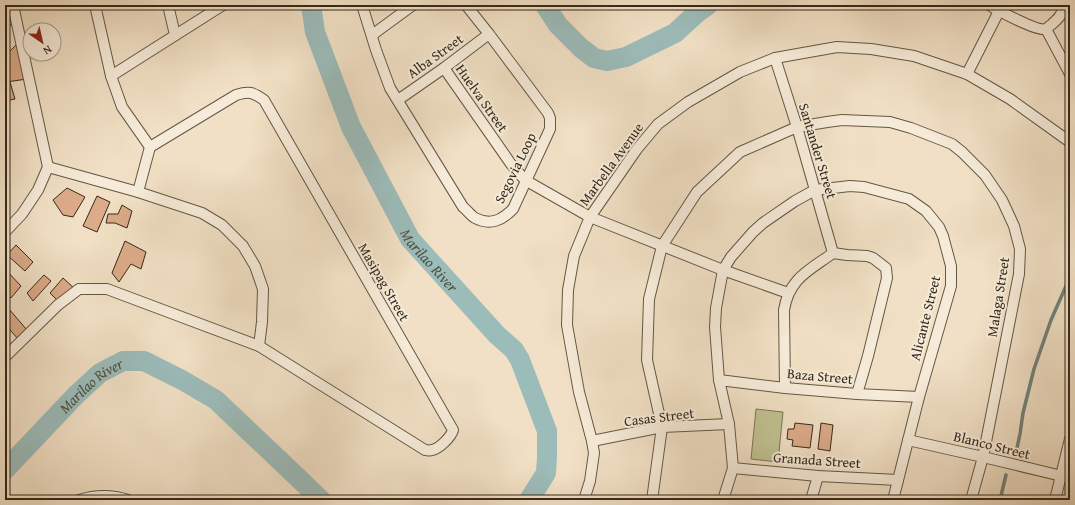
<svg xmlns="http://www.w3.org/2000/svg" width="1075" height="505" viewBox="0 0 1075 505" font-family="'Gentium Book Plus',serif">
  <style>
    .green { fill: #c0c191; stroke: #7a7556 }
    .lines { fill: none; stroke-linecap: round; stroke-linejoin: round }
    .stream { stroke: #72817a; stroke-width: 3.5 }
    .river { stroke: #9cbcba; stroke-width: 20 }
    .building { fill: #dcab88; stroke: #34291a }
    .minor-casing { stroke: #635745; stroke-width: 12 }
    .minor { stroke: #f6ebd9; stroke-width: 10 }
    .labels { text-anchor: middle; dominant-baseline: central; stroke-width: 4; stroke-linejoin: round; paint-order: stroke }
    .street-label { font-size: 14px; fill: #34291a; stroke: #f6ebd9 }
    .water-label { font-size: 15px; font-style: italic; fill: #4e4e42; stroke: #f6ebd9 }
  </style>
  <rect width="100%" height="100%" fill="#f1e0c5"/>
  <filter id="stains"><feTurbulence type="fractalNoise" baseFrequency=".005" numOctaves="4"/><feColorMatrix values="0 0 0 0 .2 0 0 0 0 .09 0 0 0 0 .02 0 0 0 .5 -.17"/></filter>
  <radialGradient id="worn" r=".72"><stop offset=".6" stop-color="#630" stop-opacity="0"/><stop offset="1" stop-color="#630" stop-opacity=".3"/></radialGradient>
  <path class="green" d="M756,409L783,412L778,462L751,459Z"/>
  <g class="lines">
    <g class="stream">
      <path d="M1017,448L1020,434L1023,413L1034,369L1051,320L1070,277"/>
      <path d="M1000,500L1006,475"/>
    </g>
    <g class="river">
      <path id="s1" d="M311,5L315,32L351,127L410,239L497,335L514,350L520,360L547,431V457L546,473L529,500"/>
      <path d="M545,5L558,25L581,48L594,58L607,61L626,57L675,33L698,12L708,5"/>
      <path id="s2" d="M5,470L76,395L100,373L123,361H144L182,380L216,400L294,474L321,500"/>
    </g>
  </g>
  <g class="building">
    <path d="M12,6L16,24L5,26V7Z"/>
    <path d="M19,42L27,79L6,82L5,56Z"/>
    <path d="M10,82L15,99L5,101V83Z"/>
    <path d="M67,188L85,197L73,217L63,215L53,200Z"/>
    <path d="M97,196L110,202L97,232L83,226Z"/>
    <path d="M122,205L132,211L127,228L115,223H106L108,214H118Z"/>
    <path d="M125,241L146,252L141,269L131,264L119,282L112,273Z"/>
    <path d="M16,245L33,262L25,271L7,255Z"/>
    <path d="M5,269L21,286L11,298L5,292Z"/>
    <path d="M44,275L51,281L33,301L27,293Z"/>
    <path d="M63,278L75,289L58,301L50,293Z"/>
    <path d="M9,309L27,330L18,339L5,324V314Z"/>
    <path d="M795,423L813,425L810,448L792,446L793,440L787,439L788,429H794Z"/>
    <path d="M821,423L833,425L830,451L818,449Z"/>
  </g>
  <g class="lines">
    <defs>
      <g id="minor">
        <path d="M13,5L48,167"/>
        <path d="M95,5L111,76L122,107L150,147"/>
        <path d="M168,5L175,35"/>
        <path d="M362,5L376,50L390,88L463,207C467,210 471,216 475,218C491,226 502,220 513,209L550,129V118L548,113L489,34L466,5"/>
        <path d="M989,5C997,10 1038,32 1046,29C1048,28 1049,26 1051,25C1058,19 1063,14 1064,5"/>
        <path d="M1046,29L1070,74"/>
        <path d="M372,35L413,5"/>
        <path d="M775,58L797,127L833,253"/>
        <path d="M444,68L511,164L525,180L590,217L723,270L788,293"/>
        <path d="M967,74L999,11"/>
        <path d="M111,76L223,5"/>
        <path d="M398,100L444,68L489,34"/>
        <path d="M48,167L138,192L202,213L222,225L243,246L255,266L263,289L262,322L259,346"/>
        <path d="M5,232L22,214L38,190L48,167"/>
        <path d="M5,357L58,305L79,289H107L259,346L425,450C428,450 429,451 432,450C439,449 451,437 453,430L264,100C253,92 249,91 236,95L150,147L138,192"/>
        <path d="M719,380L785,388L857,394L919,397"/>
        <path d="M785,388L784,310C789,278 810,270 833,253L847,255L867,256L873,258L886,268L887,278L868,356L857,394"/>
        <path d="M908,440L983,457L1070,478"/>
        <path d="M592,441L662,427L729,424"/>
        <path d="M733,468L818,476L898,480"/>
        <path d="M79,500C95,495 113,495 128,500"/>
        <path d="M584,500L590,481L594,453L592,441L579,392L567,325L568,290L574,256L590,217L637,149L658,124L688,102L740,72L775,58L837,47L871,49L914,56L967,74L1010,99L1070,142"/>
        <path d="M652,500L662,427L647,360L649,299L662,246L697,192L740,152L797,127L827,122L842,120L890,122L911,128L952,144L962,152L985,175L1002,200L1014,226L1020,249L1019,274L983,457L971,500"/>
        <path d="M723,500L733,468L729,424L719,380L715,327L716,308L723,270L731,257L753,232L763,223L795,201L815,190L850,186L864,187L909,199L926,211L939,227L943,236L951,266V286L919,397L893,500"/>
        <path d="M811,500L818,476"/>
        <path d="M1055,500L1070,439"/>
      </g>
    </defs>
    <use href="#minor" class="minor-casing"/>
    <use href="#minor" class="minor"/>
  </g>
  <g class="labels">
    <g class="street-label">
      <text transform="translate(435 56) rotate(-36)">Alba Street</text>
      <text transform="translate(482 98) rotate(55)">Huelva Street</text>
      <text transform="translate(818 151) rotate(73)">Santander Street</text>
      <text transform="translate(611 164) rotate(-54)">Marbella Avenue</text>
      <text transform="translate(515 168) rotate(-64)">Segovia Loop</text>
      <text transform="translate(384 282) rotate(60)">Masipag Street</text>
      <text transform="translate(998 297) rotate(-81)">Malaga Street</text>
      <text transform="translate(925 318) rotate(-76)">Alicante Street</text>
      <text transform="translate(820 376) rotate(5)">Baza Street</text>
      <text transform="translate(659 417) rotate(-7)">Casas Street</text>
      <text transform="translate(992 445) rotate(14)">Blanco Street</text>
      <text transform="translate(817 460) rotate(4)">Granada Street</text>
    </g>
    <g class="water-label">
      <text stroke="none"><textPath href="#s1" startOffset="284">Marilao River</textPath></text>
      <text stroke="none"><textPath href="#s2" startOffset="121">Marilao River</textPath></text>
    </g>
  </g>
  <rect width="1075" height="505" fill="none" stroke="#f1e0c5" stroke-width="20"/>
  <rect x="6" y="6" width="1063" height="493" fill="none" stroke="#34291a" stroke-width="2"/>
  <rect x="10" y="10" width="1055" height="485" fill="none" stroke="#34291a"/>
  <g transform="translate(42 42) rotate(146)"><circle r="19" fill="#f6ebd9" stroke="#a89d8d"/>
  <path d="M0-3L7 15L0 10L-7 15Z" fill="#8f2418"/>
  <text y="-6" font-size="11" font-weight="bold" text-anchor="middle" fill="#34291a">N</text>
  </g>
  <rect width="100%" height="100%" filter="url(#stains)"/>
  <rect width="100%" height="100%" fill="url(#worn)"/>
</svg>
